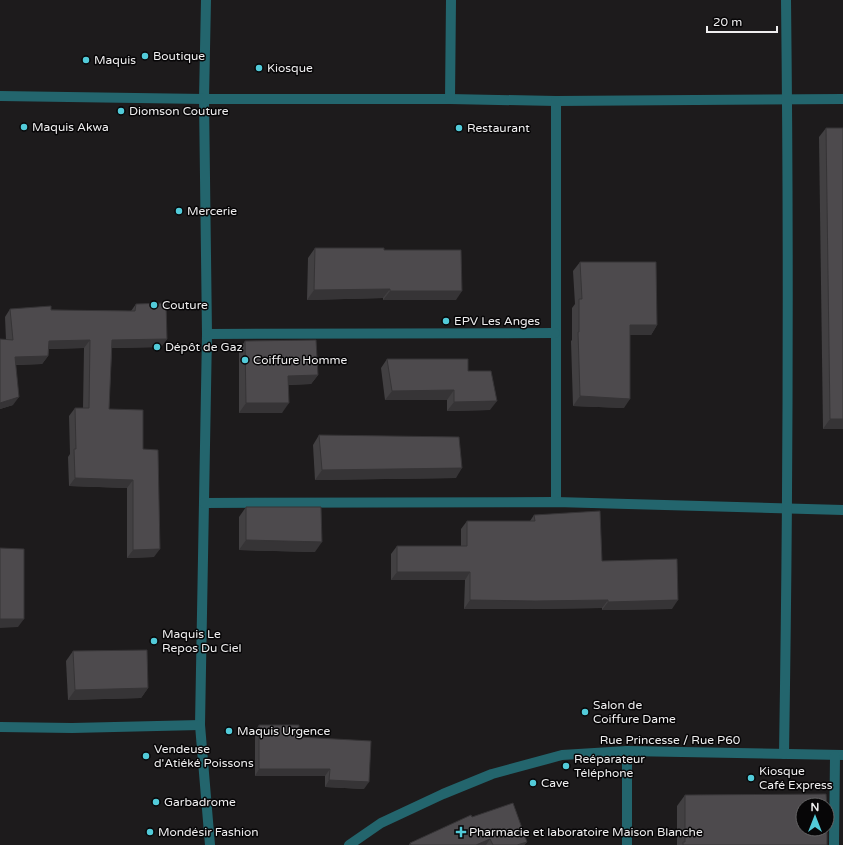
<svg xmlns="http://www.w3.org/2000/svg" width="843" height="845" viewBox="0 0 843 845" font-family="'Varela Round',sans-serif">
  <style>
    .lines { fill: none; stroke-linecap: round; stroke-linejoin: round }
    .minor { stroke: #23656d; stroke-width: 10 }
    .wall { fill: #424042 }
    .shaded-wall { fill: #363436 }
    .building { fill: #4d4a4d; stroke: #363436 }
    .poi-dot { fill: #52cbd9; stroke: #070607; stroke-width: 1.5 }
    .labels { text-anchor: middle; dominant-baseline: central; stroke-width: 3; stroke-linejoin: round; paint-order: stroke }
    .poi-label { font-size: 12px; fill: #efeeef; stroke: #070607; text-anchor: start }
    .street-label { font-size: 12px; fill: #efeeef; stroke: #070607 }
  </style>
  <rect width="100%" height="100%" fill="#1d1b1c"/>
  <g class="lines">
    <g class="minor">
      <path d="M206,0L204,99L207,334L200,725L210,845"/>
      <path d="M0,96L204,99H450L556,101L843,99"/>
      <path d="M450,99L451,0"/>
      <path d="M556,101V502"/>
      <path d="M207,334L555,333"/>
      <path d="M204,503L556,502L843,510"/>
      <path d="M0,727L72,728L200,725"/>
      <path d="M627,751V845"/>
      <path d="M784,754C788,503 789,251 786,0"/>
      <path d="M349,845L381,823L443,794L492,774L562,755L627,751L843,755"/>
      <path d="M834,845L835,756"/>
    </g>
  </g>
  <g class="wall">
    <path d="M826,128L843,429H823L819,137Z"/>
    <path d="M315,248L384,250L456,300H383V298L307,300L308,258Z"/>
    <path d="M580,262L657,325L651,335H630L624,408L573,406L571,341L572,340V308L575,304L573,271Z"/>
    <path d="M136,304L167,339L161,347L112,348L109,409L143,449L154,557L127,558V488L69,486L68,457L70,454L69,416L75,408H83L84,348L49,349L48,356L42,364L16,365L13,405L0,409V339L6,340L5,317L10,309L131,311Z"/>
    <path d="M245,341L318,375L311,384L288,385L282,413H239V350Z"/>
    <path d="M387,359L468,371L490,410L447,411V400H385L381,368Z"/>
    <path d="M319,435L456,478L315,480L313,445Z"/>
    <path d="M246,507L315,552L239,550V517Z"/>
    <path d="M534,515L602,561L672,609L602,610V608L529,609H464L465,580H391V554L397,546H461V529L467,521H530Z"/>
    <path d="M73,651L148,688L141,698L68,700L66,661Z"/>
    <path d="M259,725L299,737L364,789L325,787V776H255V731Z"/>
    <path d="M685,795L827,845H677V806Z"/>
    <path d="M472,817L527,842L524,845H409L410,843Z"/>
  </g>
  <g class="shaded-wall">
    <path d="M390,289L383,298L307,300L314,290Z"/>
    <path d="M390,291H462L456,300H383Z"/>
    <path d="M630,325H657L651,335H624Z"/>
    <path d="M167,339L161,347L106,348L112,340Z"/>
    <path d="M90,340L84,348L43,349L49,341Z"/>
    <path d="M48,356L42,364L10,365L15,357Z"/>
    <path d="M318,375L311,384L281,385L288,376Z"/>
    <path d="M454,390L447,400H385L392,391Z"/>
    <path d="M580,396L630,399L624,408L573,406Z"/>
    <path d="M19,397L13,405L0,409V403Z"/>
    <path d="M497,401L490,410L447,411L454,402Z"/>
    <path d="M246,403H289L282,413H239Z"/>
    <path d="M830,419H843V429H823Z"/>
    <path d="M462,468L456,478L315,480L322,470Z"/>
    <path d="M75,478L133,480L127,488L69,486Z"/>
    <path d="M246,540L322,542L315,552L239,550Z"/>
    <path d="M160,549L154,557L127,558L133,550Z"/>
    <path d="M397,572H470L465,580H391Z"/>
    <path d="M470,600H608L602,608L529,609H464Z"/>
    <path d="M678,600L672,609L602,610L608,602Z"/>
    <path d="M0,619H24L18,627L0,628Z"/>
    <path d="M148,688L141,698L68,700L75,690Z"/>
    <path d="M259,769H330L325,776H255Z"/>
    <path d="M329,780L369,782L364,789L325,787Z"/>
    <path d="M490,839L486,845H476Z"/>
    <path d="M527,842L524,845H517Z"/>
  </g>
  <g class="building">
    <path d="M826,128H843V419H830Z"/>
    <path d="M315,248H384V250H461L462,291H390V289L314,290Z"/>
    <path d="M580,262H656L657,325H630V399L580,396L578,332H579V299H582Z"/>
    <path d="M166,303L167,339L112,340L109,409L143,410V449L158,450L160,549L133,550V480L75,478L74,449H76L75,408H89L90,340L49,341L48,356L15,357L19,397L0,403V339L13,340L10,309L51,306V310L135,311L136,304Z"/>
    <path d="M316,340L318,375L288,376L289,403H246L245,341Z"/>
    <path d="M387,359H468V371H491L497,401L454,402V390L392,391Z"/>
    <path d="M319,435L459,437L462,468L322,470Z"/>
    <path d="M246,507H321L322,542L246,540Z"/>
    <path d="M600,511L602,561L677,559L678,600L608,602V600L535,601L470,600V572H397V546H467V521H535L534,515Z"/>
    <path d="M0,548L24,549V619H0Z"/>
    <path d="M147,650L148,688L75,690L73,651Z"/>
    <path d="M259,725H299V737L371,741L369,782L329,780L330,769H259Z"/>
    <path d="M826,794L827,805H803V829H827V845H683V842H685V795Z"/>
    <path d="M513,803L527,842L517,845H493L490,839L476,845H411L410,843L471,815L472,817Z"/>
  </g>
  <g class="poi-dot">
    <circle cx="145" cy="56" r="4"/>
    <circle cx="86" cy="60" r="4"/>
    <circle cx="259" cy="68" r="4"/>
    <circle cx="121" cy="111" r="4"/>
    <circle cx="24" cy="127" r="4"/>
    <circle cx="459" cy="128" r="4"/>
    <circle cx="179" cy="211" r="4"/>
    <circle cx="154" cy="305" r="4"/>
    <circle cx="446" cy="321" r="4"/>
    <circle cx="157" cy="347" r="4"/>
    <circle cx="245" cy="360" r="4"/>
    <circle cx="154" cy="641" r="4"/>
    <circle cx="585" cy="712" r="4"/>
    <circle cx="229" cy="731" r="4"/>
    <circle cx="146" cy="756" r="4"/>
    <circle cx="566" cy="766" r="4"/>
    <circle cx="751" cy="778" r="4"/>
    <circle cx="533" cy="783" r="4"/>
    <circle cx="156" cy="802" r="4"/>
    <circle cx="150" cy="832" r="4"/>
    <path d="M459 826h4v4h4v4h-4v4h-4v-4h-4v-4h4z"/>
  </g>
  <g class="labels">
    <g class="poi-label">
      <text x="153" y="56">Boutique</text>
      <text x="94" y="60">Maquis</text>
      <text x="267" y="68">Kiosque</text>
      <text x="129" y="111">Diomson Couture</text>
      <text x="32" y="127">Maquis Akwa</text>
      <text x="467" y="128">Restaurant</text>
      <text x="187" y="211">Mercerie</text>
      <text x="162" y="305">Couture</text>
      <text x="454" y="321">EPV Les Anges</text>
      <text x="165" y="347">Dépôt de Gaz</text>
      <text x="253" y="360">Coiffure Homme</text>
      <text x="162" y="634">Maquis Le<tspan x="162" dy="14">Repos Du Ciel</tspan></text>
      <text x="593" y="705">Salon de<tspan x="593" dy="14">Coiffure Dame</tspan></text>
      <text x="237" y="731">Maquis Urgence</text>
      <text x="154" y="749">Vendeuse<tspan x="154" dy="14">d'Atiéké Poissons</tspan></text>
      <text x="574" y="759">Reéparateur<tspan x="574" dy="14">Téléphone</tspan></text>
      <text x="759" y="771">Kiosque<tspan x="759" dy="14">Café Express</tspan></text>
      <text x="541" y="783">Cave</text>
      <text x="164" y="802">Garbadrome</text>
      <text x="158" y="832">Mondésir Fashion</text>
      <text x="469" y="832">Pharmacie et laboratoire Maison Blanche</text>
    </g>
    <g class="street-label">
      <text x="670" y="740">Rue Princesse / Rue P60</text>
    </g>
  </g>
  <g transform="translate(815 817)"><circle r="19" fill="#070607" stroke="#646364"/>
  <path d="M0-3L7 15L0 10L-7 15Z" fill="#52cbd9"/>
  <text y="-6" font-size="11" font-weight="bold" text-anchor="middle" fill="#efeeef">N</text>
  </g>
  <path d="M707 26v6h70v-6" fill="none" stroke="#efeeef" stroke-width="2"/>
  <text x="713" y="26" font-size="12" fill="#efeeef" stroke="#070607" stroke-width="3" paint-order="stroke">20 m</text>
</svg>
